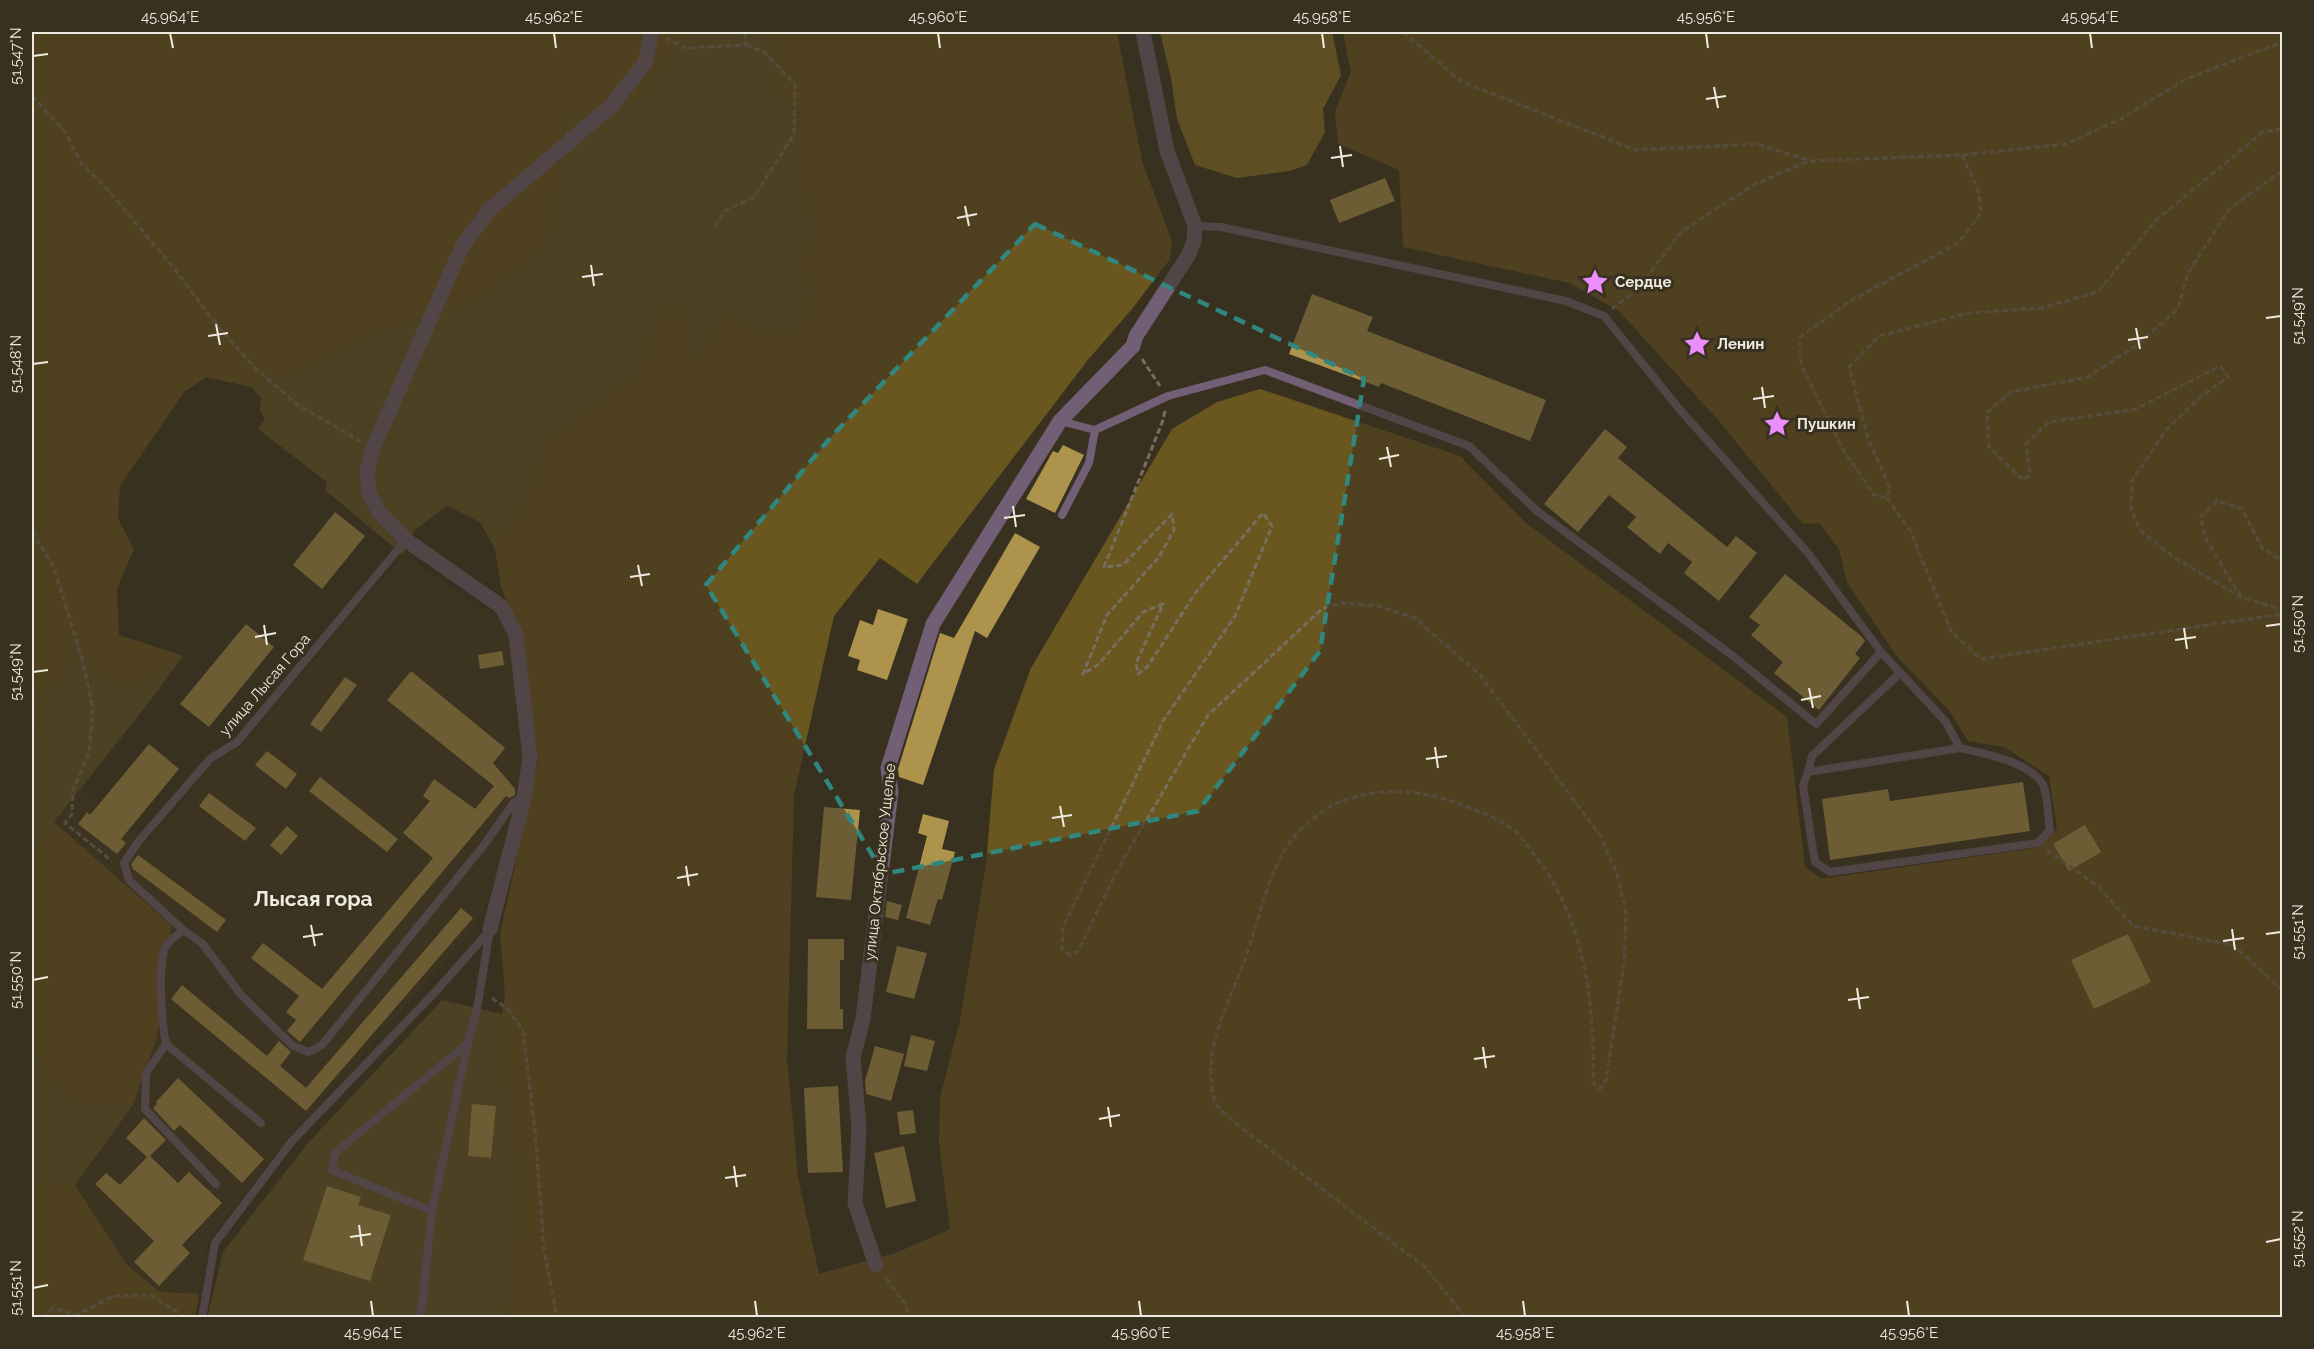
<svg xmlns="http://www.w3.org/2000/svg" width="2314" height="1349" viewBox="0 0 2314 1349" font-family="Raleway,sans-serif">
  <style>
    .built { fill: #40371f }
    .green { fill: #665526 }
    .forest { fill: #6a561f }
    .water { fill: #8c7228 }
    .building { fill: #ae934c }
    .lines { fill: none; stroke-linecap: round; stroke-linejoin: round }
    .path { stroke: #756f60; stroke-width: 3; stroke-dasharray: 6 3; stroke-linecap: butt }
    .service { stroke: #725e75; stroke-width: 8 }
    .minor { stroke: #725e75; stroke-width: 15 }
    .marked { fill: none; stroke: #30877f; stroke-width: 4.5; stroke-dasharray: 12 8; stroke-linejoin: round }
    .ticks { fill: none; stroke: #eeeadf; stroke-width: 2 }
    .labels { text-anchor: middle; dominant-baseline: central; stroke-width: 6; stroke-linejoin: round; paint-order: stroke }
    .poi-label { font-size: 15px; font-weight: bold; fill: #eeeadf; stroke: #383120; text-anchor: start }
    .street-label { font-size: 15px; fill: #eeeadf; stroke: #383120 }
    .district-label { font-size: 21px; font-weight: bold; fill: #eeeadf; stroke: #383120 }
    .neatline { fill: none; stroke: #eeeadf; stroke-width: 2 }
    .ticks-label { font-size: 15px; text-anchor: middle; fill: #eeeadf }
  </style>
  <rect width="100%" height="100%" fill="#383120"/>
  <path class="built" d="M403,555L503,623L510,638L523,753L517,812L495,880L481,915L464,941L286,1140L207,1242L199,1294L160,1292L127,1265L75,1185L133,1105L54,822L81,789L149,841L214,764L241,745Z"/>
  <g class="green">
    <path d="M680,32H775L778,91L798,109L808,204L821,228L801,268L818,286L803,329L766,336L690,368L684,322L671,304L638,378L549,440L532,499L495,549L480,522L447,506L415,530L403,555L325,490L327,482L258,429L265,419L260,411L261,397L251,387L411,318L477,299L543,243L557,179L565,117L638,98Z"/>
    <path d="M76,632L94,671L125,688L183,656L150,701L54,822L63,830L47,835L32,847V735L40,732L38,692L59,677Z"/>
    <path d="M442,1000L502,1014L524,1198L509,1317L207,1318L223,1252L308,1143Z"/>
    <path d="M32,1052L52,1073L91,1104L133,1105L75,1185L32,1184Z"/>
  </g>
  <g class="forest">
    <path d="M32,32H680L638,98L565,117L557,179L543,243L477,299L411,318L251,387L206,377L184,392L120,486L118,519L134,549L117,589L119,635L183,656L125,688L94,671L76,633L59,677L38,692L40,733L32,735Z"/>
    <path d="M775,32H1117L1142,161L1172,241L1170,259L1132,309L1087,361L917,584L880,558L834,616L794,795L787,1059L798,1177L819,1274L896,1253L950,1229L939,1142L940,1098L960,1020L986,864L994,769L1031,668L1172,429L1217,402L1260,389L1460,456L1526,523L1787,717L1805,867L1821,879L2035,848L2057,829L2049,776L2004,747L1968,741L1949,710L1898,658L1847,582L1839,549L1819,523L1803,524L1719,421L1619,311L1569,283L1403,247L1399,170L1338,144L1335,111L1351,72L1343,32H2282V1317H509L524,1198L502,1014L505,995L500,934L538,761L521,633L501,587L495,549L532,499L549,440L638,378L671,304L684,322L690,367L731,318L766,336L803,329L818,286L801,268L821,228L808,204L798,109L778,91Z"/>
    <path d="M63,830L171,925L157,1037L133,1105L91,1104L75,1098L32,1052V847L47,835Z"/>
    <path d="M32,1184L75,1185L127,1265L160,1292L199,1294L195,1317H32Z"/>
  </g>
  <path class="water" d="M1160,32H1332L1341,75L1323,109L1325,132L1307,165L1289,171L1237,178L1195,165L1177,119L1171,78Z"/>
  <g class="building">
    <path d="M1385,178L1395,201L1339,223L1330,200Z"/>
    <path d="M1312,294L1373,317L1367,331L1546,400L1530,441L1381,383L1379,387L1289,354Z"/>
    <path d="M1605,429L1627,447L1618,458L1727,547L1736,536L1757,553L1719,601L1684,573L1692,562L1668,543L1660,554L1627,527L1636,517L1609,495L1578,532L1544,504Z"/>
    <path d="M1063,445L1084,455L1055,513L1026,499L1053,451L1058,453Z"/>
    <path d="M335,512L365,536L322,589L293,565Z"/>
    <path d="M1015,533L1040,547L987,638L975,631L923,785L899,777L898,769L940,633L954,638Z"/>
    <path d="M1785,574L1861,636L1865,641L1855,654L1860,658L1819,710L1774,673L1783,662L1751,635L1760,625L1749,617Z"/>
    <path d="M878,609L908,619L887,680L857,670L860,660L848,656L860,620L873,625Z"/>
    <path d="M246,624L274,647L209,727L180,704Z"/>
    <path d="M502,651L504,665L480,669L478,655Z"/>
    <path d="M411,671L505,748L493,763L515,789V795L509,798L506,796L300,1042L287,1031L296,1020L286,1012L299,996L251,958L263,943L322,989L433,858L403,833L430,801L423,796L434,779L475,809L494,786L387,700Z"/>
    <path d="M345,677L357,685L321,732L310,724Z"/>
    <path d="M149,744L179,769L121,839L126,843L117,854L78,824L87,812L90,815Z"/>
    <path d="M267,751L297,774L286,789L255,765Z"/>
    <path d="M320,777L398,839L387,852L309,791Z"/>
    <path d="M2023,782L2030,831L1830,860L1822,799L1888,789L1890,801Z"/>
    <path d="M209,793L256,828L245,841L199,806Z"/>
    <path d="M824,807L860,810L851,900L816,897Z"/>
    <path d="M923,814L949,821L942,849L955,852L942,900L938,899L930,925L906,918L927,836L918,833Z"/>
    <path d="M2085,825L2101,852L2069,871L2053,844Z"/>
    <path d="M287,826L298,836L281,855L270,845Z"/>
    <path d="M138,855L226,920L217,932L133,869L131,864Z"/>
    <path d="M887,901L902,905L898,920L885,917Z"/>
    <path d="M461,908L473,918L306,1111L171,999L182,985L267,1056L279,1041L291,1052L280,1066L306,1088Z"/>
    <path d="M2128,934L2151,982L2094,1009L2071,960Z"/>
    <path d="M808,939H844V960H840V1009H843V1029H807Z"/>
    <path d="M897,946L927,953L914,999L886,992Z"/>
    <path d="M911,1035L935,1041L927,1071L904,1066Z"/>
    <path d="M875,1046L904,1054L891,1101L866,1094L865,1081Z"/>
    <path d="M178,1078L264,1159L242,1183L180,1125L174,1131L153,1108L157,1104L156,1102Z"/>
    <path d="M838,1086L843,1172L808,1173L804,1088Z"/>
    <path d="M472,1104L496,1106L491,1158L468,1156Z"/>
    <path d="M913,1110L916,1133L900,1135L897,1112Z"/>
    <path d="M144,1118L166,1140L150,1156L178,1183L189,1172L222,1203L182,1245L190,1253L159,1286L134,1262L154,1241L95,1184L106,1173L120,1185L147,1157L126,1138Z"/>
    <path d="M904,1146L916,1201L886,1208L874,1153Z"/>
    <path d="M327,1186L361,1197L358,1205L391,1215L370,1281L303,1260Z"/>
  </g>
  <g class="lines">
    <g class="path">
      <path d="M1403,32L1462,82L1636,150L1757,144L1808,160"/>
      <path d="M665,38L685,48L746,45L745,32"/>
      <path d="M32,96L65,132L81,163L107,189L173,267L215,323L256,369L298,405L360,441"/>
      <path d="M1962,155L1979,192L1981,213L1958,243L1850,301L1799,338L1801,364L1842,448L1874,495L1887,498L1890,488L1868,438L1849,367L1879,336L1969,313L2041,308L2098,292L2154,222L2263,132L2282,129"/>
      <path d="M2282,171L2229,209L2188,273L2178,309L2137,345L2088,377L2011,392L1987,412L1989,447L2023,480L2030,475L2026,444L2049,422L2136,409L2220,366L2228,377L2199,398L2166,430L2132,481L2131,507L2139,529L2172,556L2242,598L2282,609"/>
      <path d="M715,227L726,210L754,197L794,134L795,84L764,52L746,45"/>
      <path d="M1612,309L1637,290L1681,232L1755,184L1809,161L1962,155L2066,144L2119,120L2186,79L2282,42"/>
      <path d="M1142,359L1160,386"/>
      <path d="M1165,411L1162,423L1104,567L1123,565L1172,514L1174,530L1159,557L1107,615L1083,674L1099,664L1143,612L1163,604L1136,663L1138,674L1148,666L1196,592L1263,513L1272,526L1235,616L1163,721L1063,927L1062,950L1071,955L1079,950L1116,872L1208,715L1323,608L1342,603L1378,606L1415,618L1480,675L1600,835L1617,874L1626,912L1624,964L1606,1080L1600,1089L1593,1083C1595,1004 1584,914 1532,852C1526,844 1519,833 1511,828C1494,816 1473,809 1454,802C1415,788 1368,787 1331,806C1321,811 1295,833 1290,842C1267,876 1261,913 1248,951C1232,999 1201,1045 1214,1099C1216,1107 1228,1116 1234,1122L1425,1267L1466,1318"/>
      <path d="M1887,498L1911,532L1951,631L1980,659L2282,614"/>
      <path d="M32,531L54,568L83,662L93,709L89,753L73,789L72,814L65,823L112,861"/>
      <path d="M2241,597L2207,541L2200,517L2217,501L2242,509L2263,549L2282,561"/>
      <path d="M2047,850L2099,887L2133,926L2233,945L2282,990"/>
      <path d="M492,998L508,1009L523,1031L535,1130L544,1249L557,1318"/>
      <path d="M886,1278L906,1305L909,1318"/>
      <path d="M43,1318L53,1308L77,1315L113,1296L150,1295L183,1316L188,1318"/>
    </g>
    <g class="service">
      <path d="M1195,226L1221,227L1566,301L1604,316L1681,411L1808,553L1881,652L1945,721L1960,748C1982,753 2035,763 2044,787C2048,800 2048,817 2050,830L2038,843L1830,872L1815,862L1803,786L1808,772L1960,748"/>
      <path d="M1060,421L1095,430"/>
      <path d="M1062,515L1089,463L1095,430L1168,396L1265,370L1469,446L1537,511L1733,656L1816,724L1881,652"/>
      <path d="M406,540L237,742L210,759L138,842L124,863L129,880L183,930L202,943L242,996L293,1046L309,1052L322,1045L484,845L514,802L524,798"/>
      <path d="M1808,772L1812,756L1900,673"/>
      <path d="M183,930C178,935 169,940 166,946C157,961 162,1026 166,1044L261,1123"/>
      <path d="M468,1043L432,1211L332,1170L335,1153L468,1043L477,1009L490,929"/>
      <path d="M166,1044L146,1073L145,1109L216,1184"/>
      <path d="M421,1316L432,1211"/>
      <path d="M202,1318L215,1243L292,1141L438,989L490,930"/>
    </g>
    <g class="minor">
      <path d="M490,929L524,798L530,758L516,635L502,607L406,540L380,513L369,494L367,471L373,448L462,247L489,210L611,106L645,63L652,32"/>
      <path d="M876,1265L855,1203L859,1128L853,1057L863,1019L891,792L888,768L933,624L1060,421L1133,346L1136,336L1188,256L1194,241L1195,226L1167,151L1143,32"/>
    </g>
  </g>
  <path d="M0 0H2314V1349H0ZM1035,224L1364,379L1320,651L1198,811L884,874L706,585L832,436Z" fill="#383120" fill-opacity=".55" fill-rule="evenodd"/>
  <path class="marked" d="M1035,224L1364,379L1320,651L1198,811L884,874L706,585L832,436Z"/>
  <path class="ticks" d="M170,33L173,48M554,33L556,48M938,33L940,48M1322,33L1324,48M1706,33L1708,48M2090,33L2092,48M33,56L48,54M1714,87L1718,108M1706,99L1726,96M1340,146L1343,167M1331,158L1352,155M965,206L969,226M957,218L977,214M591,265L594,286M582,277L603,274M2266,318L2281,316M216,324L220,345M2136,328L2140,349M208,336L228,333M2128,340L2148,337M33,364L48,362M1762,387L1765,408M1753,399L1774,396M1387,447L1391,467M1379,459L1399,455M1013,506L1016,527M1004,518L1025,515M638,565L642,586M630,577L650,574M264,625L267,645M2266,626L2281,624M2184,628L2187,649M255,637L276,633M2175,640L2196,637M33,672L48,670M1809,688L1813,708M1801,700L1821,696M1435,747L1438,768M1426,759L1447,756M1060,806L1064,827M1052,818L1072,815M686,866L689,886M677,878L698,874M311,925L315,946M2232,929L2235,950M2266,934L2281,932M303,937L323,934M2223,941L2244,938M33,980L48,977M1857,988L1860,1009M1848,1000L1869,997M1483,1047L1486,1068M1474,1059L1495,1056M1108,1107L1111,1127M1099,1119L1120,1115M734,1166L737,1187M725,1178L746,1175M359,1225L362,1246M350,1237L371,1234M2266,1242L2281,1239M33,1288L48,1285M371,1301L373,1316M755,1301L757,1316M1139,1301L1141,1316M1523,1301L1525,1316M1907,1301L1909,1316"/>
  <defs>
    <symbol id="sight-bare" viewBox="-9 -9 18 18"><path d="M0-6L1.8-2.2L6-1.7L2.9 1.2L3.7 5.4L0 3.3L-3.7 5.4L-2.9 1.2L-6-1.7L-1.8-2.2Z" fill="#eb8dfb" stroke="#383120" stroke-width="2.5" paint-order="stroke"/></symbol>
  </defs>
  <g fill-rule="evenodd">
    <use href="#sight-bare" x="1576" y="263" width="38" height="38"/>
    <use href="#sight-bare" x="1678" y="325" width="38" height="38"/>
    <use href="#sight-bare" x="1758" y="405" width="38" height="38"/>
  </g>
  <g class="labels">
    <g class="poi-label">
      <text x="1615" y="282">Сердце</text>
      <text x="1717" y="344">Ленин</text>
      <text x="1797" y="424">Пушкин</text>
    </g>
    <g class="street-label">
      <text transform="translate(265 685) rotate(-49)">улица Лысая Гора</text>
      <text transform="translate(880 862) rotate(-84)">улица Октябрьское Ущелье</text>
    </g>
    <g class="district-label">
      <text x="313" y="898">Лысая гора</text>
    </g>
  </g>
  <rect width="2314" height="1349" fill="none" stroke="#383120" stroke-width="66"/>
  <rect x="33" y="33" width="2248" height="1283" class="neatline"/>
  <g class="ticks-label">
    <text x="170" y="22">45.964°E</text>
    <text x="554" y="22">45.962°E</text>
    <text x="938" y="22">45.960°E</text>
    <text x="1322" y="22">45.958°E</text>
    <text x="1706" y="22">45.956°E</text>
    <text x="2090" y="22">45.954°E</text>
    <text transform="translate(16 56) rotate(-90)" y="5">51.547°N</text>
    <text transform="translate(2298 316) rotate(-90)" y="5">51.549°N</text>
    <text transform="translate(16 364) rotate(-90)" y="5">51.548°N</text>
    <text transform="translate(2298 624) rotate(-90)" y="5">51.550°N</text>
    <text transform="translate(16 672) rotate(-90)" y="5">51.549°N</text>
    <text transform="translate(2298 932) rotate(-90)" y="5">51.551°N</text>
    <text transform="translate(16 980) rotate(-90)" y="5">51.550°N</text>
    <text transform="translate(2298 1239) rotate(-90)" y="5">51.552°N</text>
    <text transform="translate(16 1288) rotate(-90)" y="5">51.551°N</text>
    <text x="373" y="1338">45.964°E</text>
    <text x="757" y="1338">45.962°E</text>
    <text x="1141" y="1338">45.960°E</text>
    <text x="1525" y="1338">45.958°E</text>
    <text x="1909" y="1338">45.956°E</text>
  </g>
</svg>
